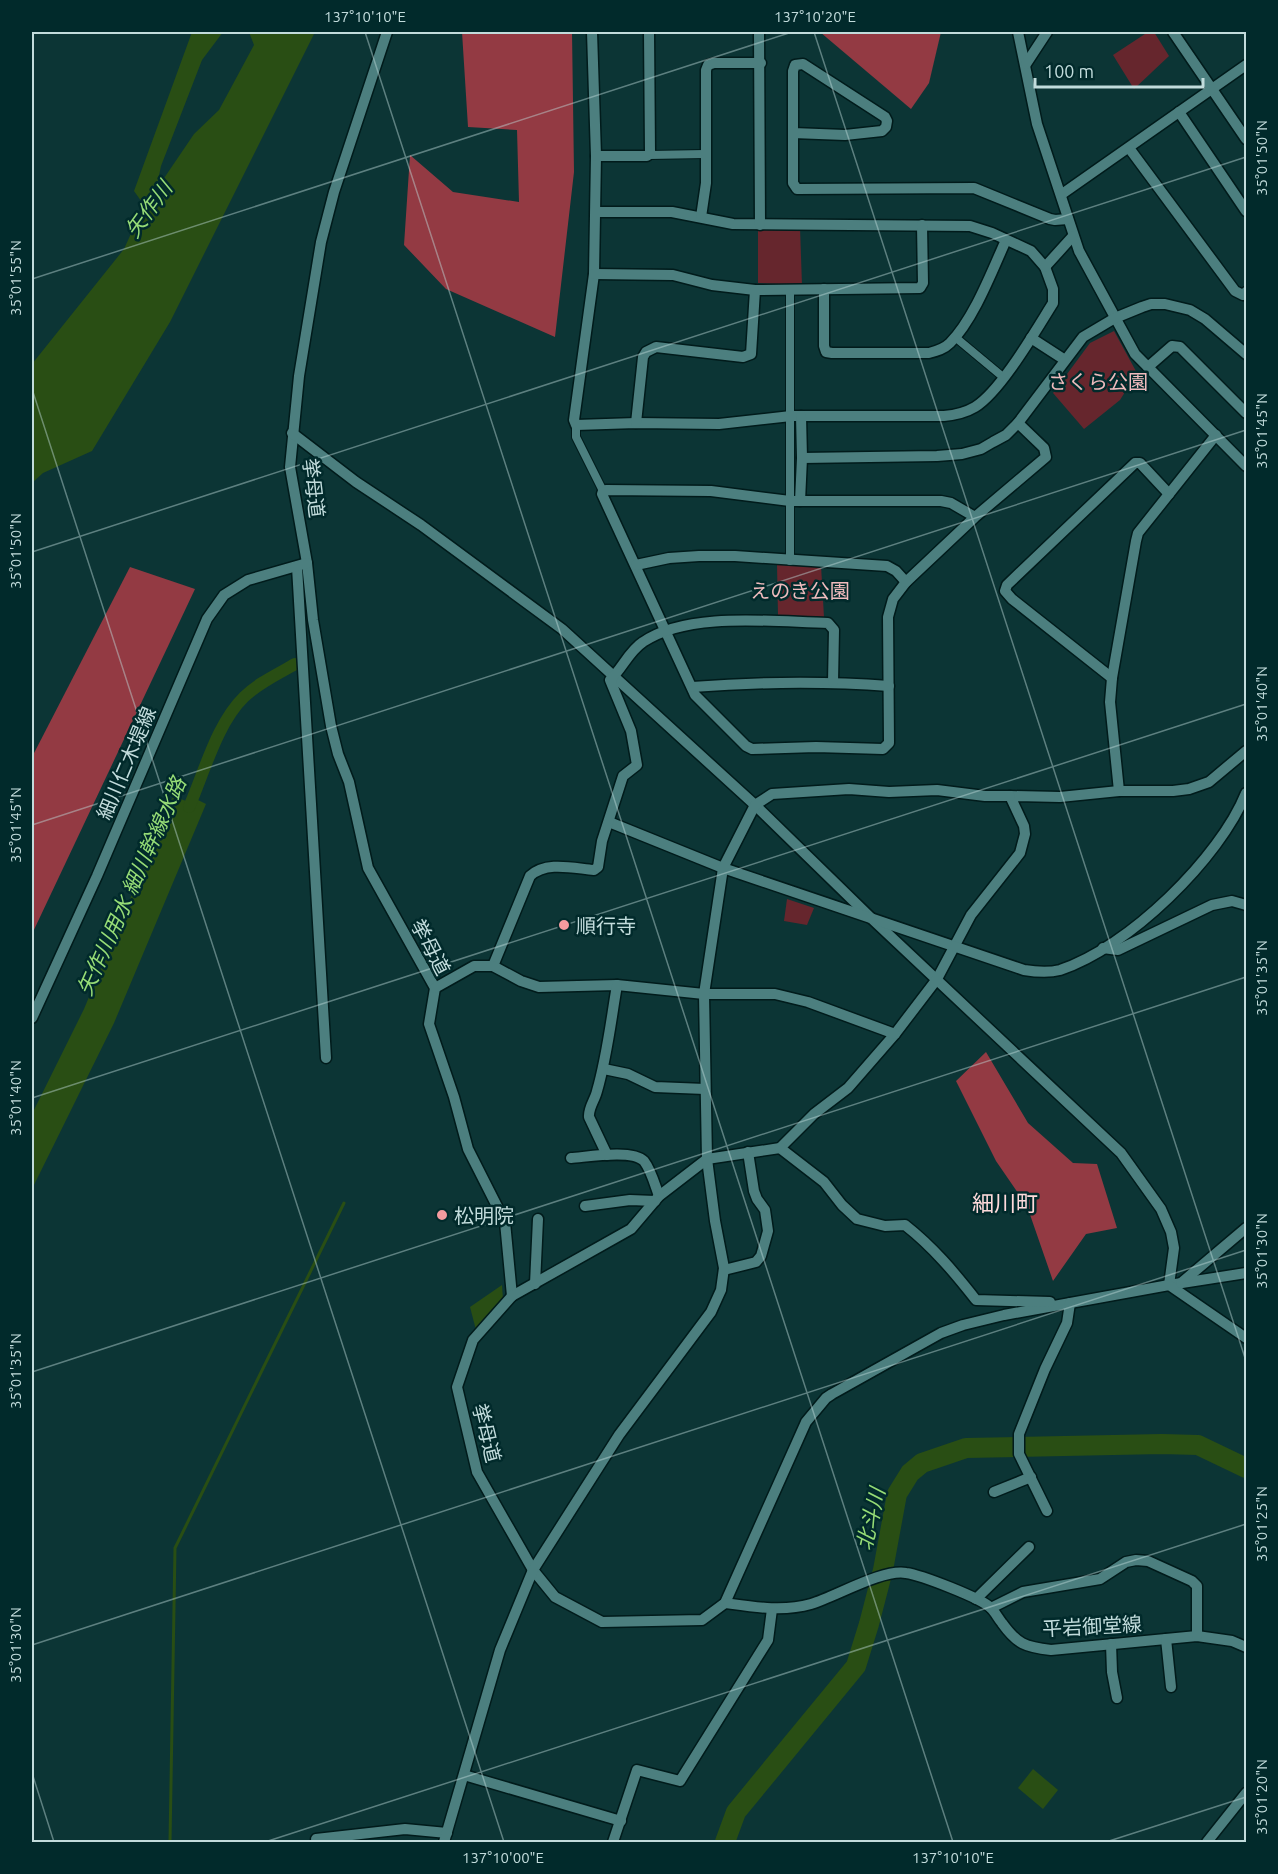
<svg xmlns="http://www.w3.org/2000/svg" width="1278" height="1874" viewBox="0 0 1278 1874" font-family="Ubuntu,'Noto Sans JP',sans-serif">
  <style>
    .green { fill: #66262d }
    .forest { fill: #933a43 }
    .water { fill: #294e14 }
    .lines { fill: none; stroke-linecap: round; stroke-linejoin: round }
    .stream { stroke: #294e14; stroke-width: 3 }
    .canal { stroke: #294e14; stroke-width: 12 }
    .river { stroke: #294e14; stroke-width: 20 }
    .pedestrian-casing { stroke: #011b1b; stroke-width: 10 }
    .minor-casing { stroke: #011b1b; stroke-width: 13 }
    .pedestrian { stroke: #4c7f7f; stroke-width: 8 }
    .minor { stroke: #4c7f7f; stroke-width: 10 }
    .ticks { fill: none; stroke: #c2dcdc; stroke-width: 1.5; stroke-opacity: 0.45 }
    .poi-dot { fill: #f49b9f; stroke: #012a2b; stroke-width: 2 }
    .labels { text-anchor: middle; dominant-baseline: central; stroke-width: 5; stroke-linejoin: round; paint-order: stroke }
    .park-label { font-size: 20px; fill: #efbbbd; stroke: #012a2b }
    .street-label { font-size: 20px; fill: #c2dcdc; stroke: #012a2b }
    .poi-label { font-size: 20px; fill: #c2dcdc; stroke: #012a2b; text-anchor: start }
    .water-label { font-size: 21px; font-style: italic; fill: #96dc76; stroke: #012a2b }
    .quarter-label { font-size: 22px; fill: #fedadb; stroke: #012a2b }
    .neatline { fill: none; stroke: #c2dcdc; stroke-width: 2 }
    .ticks-label { font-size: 15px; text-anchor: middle; fill: #c2dcdc }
  </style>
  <rect width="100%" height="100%" fill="#0c3535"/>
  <g class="green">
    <path d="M1148,32H1154L1169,56L1134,89L1113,55Z"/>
    <path d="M758,227H800L802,285L758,283Z"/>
    <path d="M1114,331L1137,373L1120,400L1084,429L1053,393L1090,343Z"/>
    <path d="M777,564L821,565L824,617L778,616Z"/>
    <path d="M787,899L814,908L807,925L784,921Z"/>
  </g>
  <g class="forest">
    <path d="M462,32H572L574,172L555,337L446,289L404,245L410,155L453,192L519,202L517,130L468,127Z"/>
    <path d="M820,32H941L929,83L911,109Z"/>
    <path d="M130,567L195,589L32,934V757Z"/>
    <path d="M986,1052L1028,1123L1073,1163L1097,1164L1117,1228L1086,1234L1053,1281L1027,1206L996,1161L956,1081Z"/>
  </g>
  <g class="water">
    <path d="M192,32H223L202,60L161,166L156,190L194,134L219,110L254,45L249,32H315L170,322L92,451L43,473L32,483V364L124,249L144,205L134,191Z"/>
    <path d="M191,790L200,794L198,800L206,804L114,1023L32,1189V1114L84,1009L173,796L186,801Z"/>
    <path d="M502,1285L503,1300L476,1330L470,1307Z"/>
    <path d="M1033,1769L1058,1790L1043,1809L1018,1788Z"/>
  </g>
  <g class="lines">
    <path class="stream" d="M170,1842L175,1548L344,1203"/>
    <path class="canal" d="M189,807C204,773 217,723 244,697C258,683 278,674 295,664"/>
    <path class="river" d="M725,1842L736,1812L856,1666L869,1624L883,1570L897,1494L910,1473L922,1463L966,1448L1162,1444L1198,1445L1246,1468"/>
    <defs>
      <g id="pedestrian">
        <path d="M649,155L705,154"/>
        <path d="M790,289V561"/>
        <path d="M955,337L1003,377"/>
        <path d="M576,425V437L603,491"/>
      </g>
      <g id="minor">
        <path d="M387,32L334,192L321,242L299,376L290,467L307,563L313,620L331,726L338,754L349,782L368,868L435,988L429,1024L454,1097L468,1149L505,1222L512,1296"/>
        <path d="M592,32L596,156L594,274L574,420L576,425L636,423L719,424L791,416H944C955,415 965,413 975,407C1001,391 1036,330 1053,303V289L1045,267L1031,251L992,233L970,226L733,224L672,212H595"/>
        <path d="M759,32L760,225"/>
        <path d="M1018,32L1037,124L1079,251L1135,354L1246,466"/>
        <path d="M1173,32L1246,139"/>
        <path d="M1026,64L1047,32"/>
        <path d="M1179,112L1246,211"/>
        <path d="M793,133L845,135L882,131L886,127L887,121L885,117L803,64L795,65L793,71V183L797,189L974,188L1050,219L1055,220L1068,219"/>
        <path d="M1129,148L1235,291L1243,295L1246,292"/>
        <path d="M596,156H647L650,153L649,32"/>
        <path d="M1062,194L1246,65"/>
        <path d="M701,217L706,183V70L708,65L714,63H761"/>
        <path d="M1045,267L1073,236"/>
        <path d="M594,274L673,275L712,285L755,290"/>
        <path d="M824,289V346L826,352L832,353H929C937,351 944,349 950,343C974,319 992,271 1006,240"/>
        <path d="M1031,338L1065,360"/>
        <path d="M1148,367L1172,346L1180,347L1246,413"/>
        <path d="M636,423L643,357L646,352L656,347L743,357L751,354L755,290L920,288L923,283L922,225"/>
        <path d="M292,433L356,482L421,525L562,629L755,805L870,917L1121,1153L1161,1209L1171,1232L1174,1248L1169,1285L1246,1273"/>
        <path d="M802,458L937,456L962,454L981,449L993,442L1006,435L1018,423L1083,337L1115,318L1142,307L1151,304H1165L1190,310L1205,319L1246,354"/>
        <path d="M800,501L802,458L801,416"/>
        <path d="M975,517L951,503L941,501H790L711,491L606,490L603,491L602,494L695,695L746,746L752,749L816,747L883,749L889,743L888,617L893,599L906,582L975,517L1046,457L1044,448L1018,423"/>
        <path d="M636,565L669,558L699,556H735L887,566L896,571L906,582"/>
        <path d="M297,567L326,1058"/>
        <path d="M1112,678L1012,599L1005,591L1007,585L1135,463H1140L1169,494"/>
        <path d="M692,687C759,682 821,681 889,686"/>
        <path d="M1246,751L1209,782L1189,789L1173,791H1119L1060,797L1010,796L1024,826L1025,834L1020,853L971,915L937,979L895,1034L848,1088L814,1114L780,1148L707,1159L659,1196L631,1229L512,1296L473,1340L457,1387L477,1472L533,1570L555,1597L602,1622L702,1620L725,1603L806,1422L826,1398L832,1394L941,1333L963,1325L1004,1315L1169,1285L1246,1338"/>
        <path d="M1119,791L1110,702L1112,678L1136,541L1138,533L1216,435"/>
        <path d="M609,822L723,868L1024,970C1036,972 1049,973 1060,970C1128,948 1220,858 1246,793"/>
        <path d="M1103,948L1118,950L1212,905L1232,901L1246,905"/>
        <path d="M493,966L530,876C546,861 572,868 594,870L598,867L602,841L623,776L637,765L631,731L610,680C622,669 629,651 643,642C688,611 775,622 828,623L834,630L833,682"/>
        <path d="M435,988L474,966H493L521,981L539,987L617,985L704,994H775L808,1002L895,1034"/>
        <path d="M32,1018L97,876L207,619L224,595L248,580L307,563"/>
        <path d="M604,1069L628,1074L655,1087L705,1089"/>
        <path d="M780,1148L824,1182L842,1205L857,1219L885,1226L905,1225C933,1247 954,1272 976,1300L1050,1302"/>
        <path d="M607,1155L589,1117C588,1108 595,1100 597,1091C607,1057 611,1020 617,985"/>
        <path d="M571,1158C587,1157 632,1149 644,1161C651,1170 655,1185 659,1196"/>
        <path d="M585,1206L630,1200L655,1201"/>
        <path d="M724,1270L756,1262L761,1256L768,1231L765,1210L757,1199L754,1191L748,1152"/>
        <path d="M1181,1283L1246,1228"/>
        <path d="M535,1284L538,1219"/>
        <path d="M994,1492L1031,1477"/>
        <path d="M1047,1511L1019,1454V1434L1045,1369L1067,1323L1070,1303"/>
        <path d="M976,1599L1029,1547"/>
        <path d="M725,1603C754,1607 783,1612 811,1604C837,1596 882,1569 906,1573C921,1575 981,1598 991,1608C995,1612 998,1618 1002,1623C1017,1644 1025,1647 1051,1650L1197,1636L1232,1641L1246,1647"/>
        <path d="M991,1608L1023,1592L1100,1579L1126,1562L1136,1560L1148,1561L1192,1581L1197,1586V1636"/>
        <path d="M1166,1639L1171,1687"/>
        <path d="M1111,1644L1112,1672L1117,1698"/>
        <path d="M464,1775L621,1821"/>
        <path d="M316,1839L405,1829L447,1833"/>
        <path d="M444,1842L500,1650L533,1570L619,1435L711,1312L721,1290L724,1268L715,1221L707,1159L704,994L723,868L755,805L772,794L849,789L889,792L937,790L985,796H1010"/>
        <path d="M613,1842L637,1770L680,1781L768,1640L772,1609"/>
        <path d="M1207,1842L1246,1793"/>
      </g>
    </defs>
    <use href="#pedestrian" class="pedestrian-casing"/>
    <use href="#minor" class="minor-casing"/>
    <use href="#pedestrian" class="pedestrian"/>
    <use href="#minor" class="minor"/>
  </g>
  <path class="ticks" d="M365,32L953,1842M814,32L1246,1361M32,279L792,32M32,389L504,1842M32,552L1246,157M32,825L1246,430M32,1098L1246,704M32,1372L1246,977M32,1645L1246,1250M32,1773L54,1842M265,1842L1246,1524M1106,1842L1246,1797"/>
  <g class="poi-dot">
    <circle cx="564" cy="925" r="6"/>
    <circle cx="442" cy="1215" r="6"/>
  </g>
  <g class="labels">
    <g class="park-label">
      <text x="1098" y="381">さくら公園</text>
      <text x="800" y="590">えのき公園</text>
    </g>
    <g class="street-label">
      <text transform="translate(314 488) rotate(83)">挙母道</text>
      <text transform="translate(126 763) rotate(-67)">細川仁木堤線</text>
      <text transform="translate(431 947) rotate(62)">挙母道</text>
      <text transform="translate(487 1433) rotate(76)">挙母道</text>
      <text transform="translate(1092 1626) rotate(-3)">平岩御堂線</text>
    </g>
    <g class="poi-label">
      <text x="576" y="925">順行寺</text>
      <text x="454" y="1215">松明院</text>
    </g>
    <g class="water-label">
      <text transform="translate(148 209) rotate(-54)">矢作川</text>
      <text transform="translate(131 886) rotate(-66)">矢作川用水 細川幹線水路</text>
      <text transform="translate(870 1519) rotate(-77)">北斗川</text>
    </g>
    <g class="quarter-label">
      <text x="1005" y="1202">細川町</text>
    </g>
  </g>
  <rect width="1278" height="1874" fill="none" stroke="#012a2b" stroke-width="66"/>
  <path d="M1035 78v9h168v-9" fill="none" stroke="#c2dcdc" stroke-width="3"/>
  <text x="1044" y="78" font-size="18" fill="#c2dcdc" stroke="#012a2b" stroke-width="4.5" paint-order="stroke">100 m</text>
  <rect x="33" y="33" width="1212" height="1808" class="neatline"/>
  <g class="ticks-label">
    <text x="365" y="22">137°10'10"E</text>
    <text x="815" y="22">137°10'20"E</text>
    <text transform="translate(1262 158) rotate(-90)" y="5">35°01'50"N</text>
    <text transform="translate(16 278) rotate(-90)" y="5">35°01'55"N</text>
    <text transform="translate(1262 431) rotate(-90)" y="5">35°01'45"N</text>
    <text transform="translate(16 551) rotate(-90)" y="5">35°01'50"N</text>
    <text transform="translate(1262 704) rotate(-90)" y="5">35°01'40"N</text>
    <text transform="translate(16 825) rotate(-90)" y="5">35°01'45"N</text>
    <text transform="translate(1262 978) rotate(-90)" y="5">35°01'35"N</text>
    <text transform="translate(16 1098) rotate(-90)" y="5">35°01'40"N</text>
    <text transform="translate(1262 1251) rotate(-90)" y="5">35°01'30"N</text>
    <text transform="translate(16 1371) rotate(-90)" y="5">35°01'35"N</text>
    <text transform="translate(1262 1524) rotate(-90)" y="5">35°01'25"N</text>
    <text transform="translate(16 1645) rotate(-90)" y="5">35°01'30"N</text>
    <text transform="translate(1262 1797) rotate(-90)" y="5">35°01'20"N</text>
    <text x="503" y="1863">137°10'00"E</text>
    <text x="953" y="1863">137°10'10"E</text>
  </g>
</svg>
